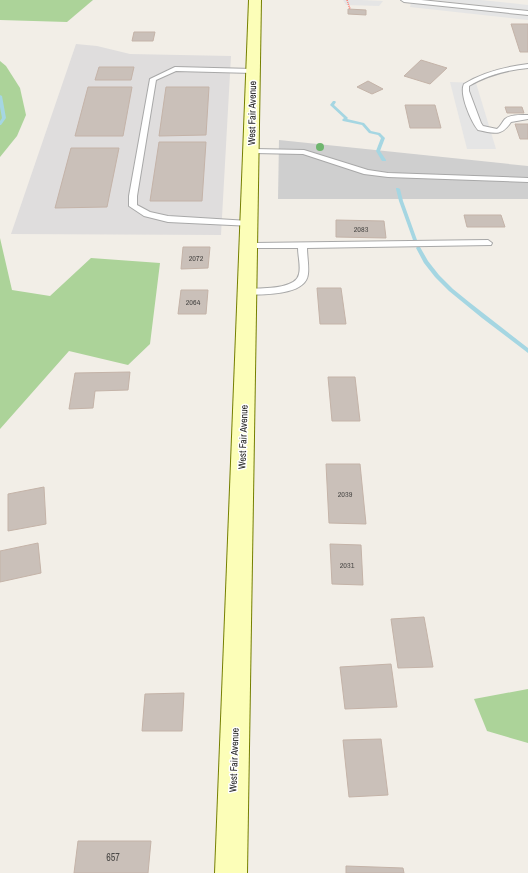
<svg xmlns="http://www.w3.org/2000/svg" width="528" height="873" viewBox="0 0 528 873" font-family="'Archivo Narrow',sans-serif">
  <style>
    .residential { fill: #dfdddd }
    .religious { fill: #cfcfcf }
    .forest { fill: #acd399 }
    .parking { fill: #e5e5e5 }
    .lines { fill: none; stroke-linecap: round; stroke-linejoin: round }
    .stream { fill: #a5d6e2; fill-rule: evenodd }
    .building { fill: #cac0b9; stroke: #c4b3a8 }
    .lane-casing { stroke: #a8a8a8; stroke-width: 2 }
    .secondary-casing { stroke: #757f00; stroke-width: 2 }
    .path { stroke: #ff756a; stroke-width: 1.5; stroke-dasharray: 1 1; stroke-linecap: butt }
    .lane { fill: #fff; fill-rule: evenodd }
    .secondary { fill: #fcfeb8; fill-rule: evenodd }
    .tree { fill: #6fb66e }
    .labels { text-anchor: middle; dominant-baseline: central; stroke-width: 3; stroke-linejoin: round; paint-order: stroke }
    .number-label { font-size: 8px; fill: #4b4947 }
    .street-label { font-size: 10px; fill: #212121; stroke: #fff }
    .near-number-label { font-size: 10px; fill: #4b4947 }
  </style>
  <rect width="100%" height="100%" fill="#f2eee7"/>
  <path class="residential" d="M76,44L97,46L130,54L231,56L221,235L11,234Z"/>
  <path class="religious" d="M279,140L528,166V199H278Z"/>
  <g class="forest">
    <path d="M0,0H93L67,22L0,20Z"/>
    <path d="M0,61L6,66L20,88L26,115L17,136L0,157Z"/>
    <path d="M0,238L12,290L50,296L91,258L160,263L150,344L128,365L69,351L0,429Z"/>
    <path d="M528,689V743L487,731L474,699Z"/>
  </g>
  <g class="parking">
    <path d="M343,0H361L383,1L379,6L346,5Z"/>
    <path d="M431,0H481L528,5V10Z"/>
    <path d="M411,3L524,15L528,16V20L410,7Z"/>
    <path d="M450,82L476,83L496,149H467Z"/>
  </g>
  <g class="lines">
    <g class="stream">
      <path d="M0,95L2,96L6,118L1,125H0V121L2,118L0,107Z"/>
      <path d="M333,101H335L336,102L334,105L347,117L348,118L347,119L364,123L371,131L380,133L385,138L380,151L386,160V161H382L376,151L381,138L378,135L369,133L362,125L343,121L342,120L344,118L330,105Z"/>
      <path d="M396,188H398L400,189L403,201L417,240V241L415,242L413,240L399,201L396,189Z"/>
      <path d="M418,246L420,247L428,261L439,275L453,289L469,302L528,348V353L482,318L449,291L435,277L424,263L416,248Z"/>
    </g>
  </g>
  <g class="building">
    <path d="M348,9L366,10V15L348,14Z"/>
    <path d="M511,24H528V52H520Z"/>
    <path d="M134,32H155L153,41H132Z"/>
    <path d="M421,60L447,68L430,84L404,76Z"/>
    <path d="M99,67H134L131,80H95Z"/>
    <path d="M368,81L383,89L372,94L357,87Z"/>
    <path d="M88,87H132L123,136H75Z"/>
    <path d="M166,87H209L206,135L159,136Z"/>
    <path d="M405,105H435L441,128H410Z"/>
    <path d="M505,107H522L524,113H507Z"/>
    <path d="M515,124H528V139H520Z"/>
    <path d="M159,142H206L202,201H150Z"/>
    <path d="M71,148H119L107,207L55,208Z"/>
    <path d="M464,215H501L505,227H467Z"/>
    <path d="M336,220L384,221L386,238L336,237Z"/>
    <path d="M183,247H210L208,268L181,269Z"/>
    <path d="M317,288H341L346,324H320Z"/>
    <path d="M181,290H208L206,314H178Z"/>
    <path d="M130,372L128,390L95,391L93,408L69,409L75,373Z"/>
    <path d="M328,377H355L360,421H332Z"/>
    <path d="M326,464H360L366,524L329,523Z"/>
    <path d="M44,487L46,524L8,531V494Z"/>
    <path d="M38,543L41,573L0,582V551Z"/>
    <path d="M330,544L361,545L363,585L332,584Z"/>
    <path d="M424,617L433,667L398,668L391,619Z"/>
    <path d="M391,664L397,707L345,709L340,667Z"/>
    <path d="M184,693L182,731H142L145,694Z"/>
    <path d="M381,739L388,795L349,797L343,740Z"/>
    <path d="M78,841H151L148,873H74Z"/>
    <path d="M346,866L403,868L404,873H346Z"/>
  </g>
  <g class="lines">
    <defs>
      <g id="lane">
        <path d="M401,0H421L528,11V15L404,2Z"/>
        <path d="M528,64V68C507,70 488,75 469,86V91L481,123L483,126L497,129C501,126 502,122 505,119C511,114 521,115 528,115V119L511,122C501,137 494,133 478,130C471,121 459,94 464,84C483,72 505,67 528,64Z"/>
        <path d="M175,67L253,69L256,71L253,73L176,71L156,80L137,196V205L150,212L168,216L249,221L252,222L253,224L252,226L168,222L144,216L129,206V196L150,79Z"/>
        <path d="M248,149L304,150L368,170L388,173L528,178V182L388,177L364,174L303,154L251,153L247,151Z"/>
        <path d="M488,240L492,243L491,245L307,248C307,256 309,266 308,274C306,296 263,294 247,295L242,292L247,289C260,288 296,290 299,274C301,266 298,256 298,248H245L244,246L245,244L248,243Z"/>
      </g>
      <path id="secondary" d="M249,0H261L247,873H215Z"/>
    </defs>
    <use href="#lane" class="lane-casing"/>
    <use href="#secondary" class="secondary-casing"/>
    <path class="path" d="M347,0L350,9"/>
    <use href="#lane" class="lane"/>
    <use href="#secondary" class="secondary"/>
  </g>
  <circle class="tree" cx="320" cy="147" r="4"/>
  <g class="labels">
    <g class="number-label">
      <text x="361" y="229">2083</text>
      <text x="196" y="258">2072</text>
      <text x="193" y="302">2064</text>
      <text x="345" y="494">2039</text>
      <text x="347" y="565">2031</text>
    </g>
    <g class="street-label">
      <text transform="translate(252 113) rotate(-89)">West Fair Avenue</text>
      <text transform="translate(243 437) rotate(-88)">West Fair Avenue</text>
      <text transform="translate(234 760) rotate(-88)">West Fair Avenue</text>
    </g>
    <g class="near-number-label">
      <text x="113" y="857">657</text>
    </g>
  </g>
</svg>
